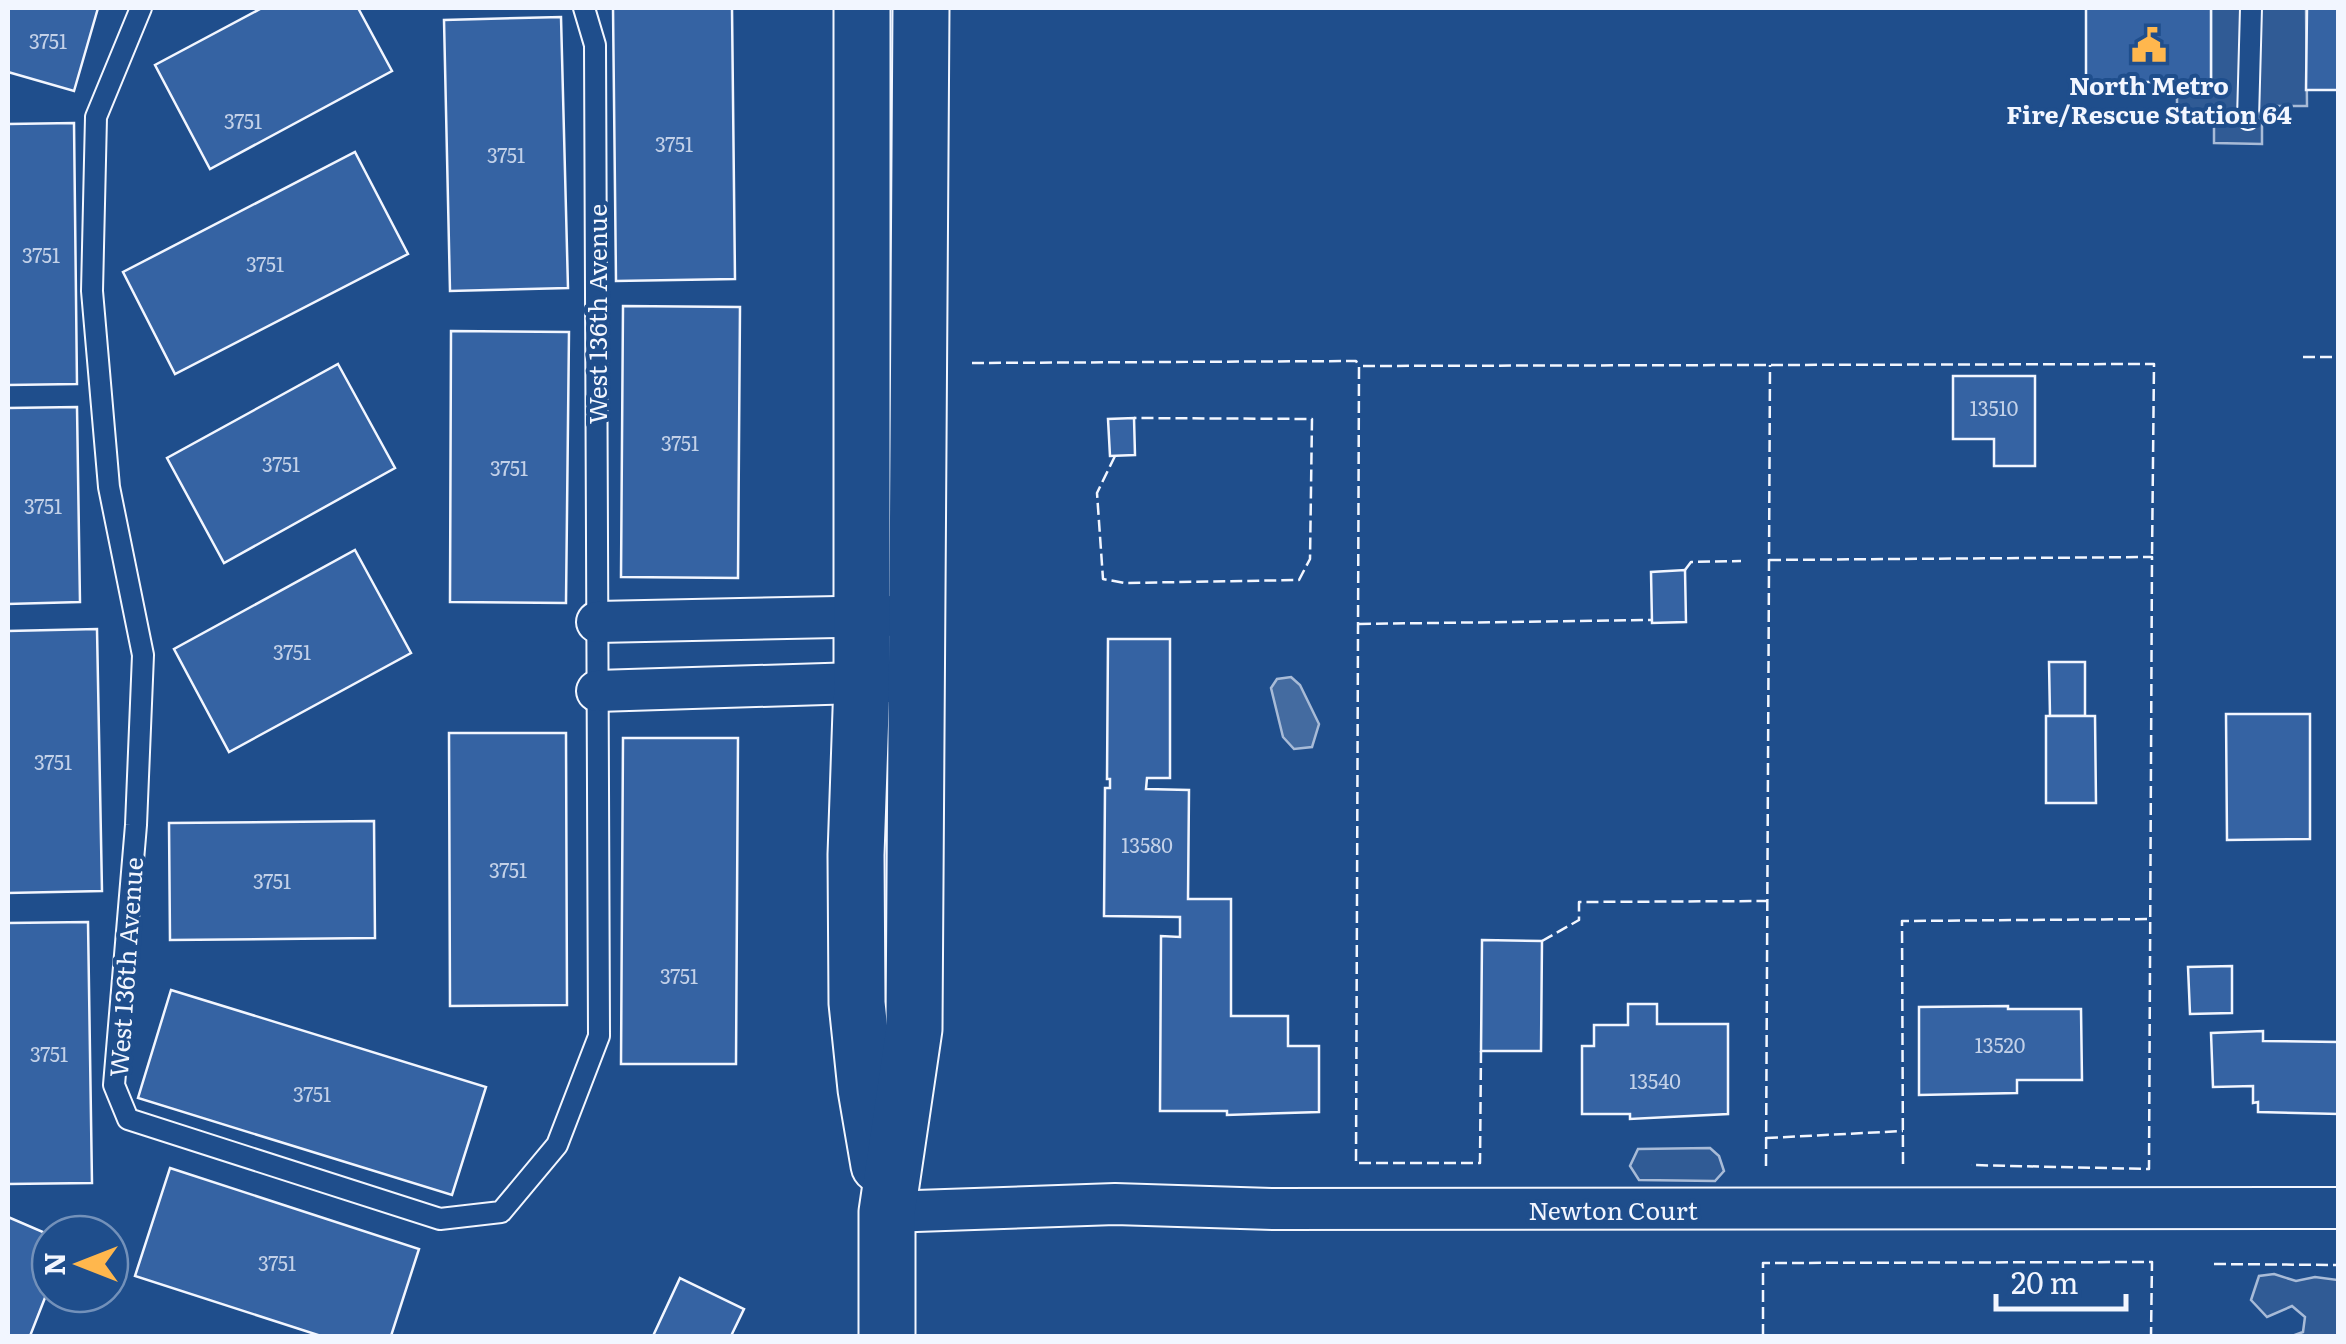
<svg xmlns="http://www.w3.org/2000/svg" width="2346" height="1344" viewBox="0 0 2346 1344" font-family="Literata,serif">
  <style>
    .built { fill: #305b95; stroke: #a8bbd7; stroke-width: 2.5 }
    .water { fill: #446ba0; stroke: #a8bbd7; stroke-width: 2.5 }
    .building { fill: #3563a3; stroke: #f2f6ff; stroke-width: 2.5 }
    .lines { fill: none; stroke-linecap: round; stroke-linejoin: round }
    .lane-casing { stroke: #f2f6ff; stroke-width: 24 }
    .street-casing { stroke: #f2f6ff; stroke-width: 44 }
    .secondary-casing { stroke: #f2f6ff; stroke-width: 59 }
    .lane { stroke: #1f4e8c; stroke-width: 20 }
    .street { stroke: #1f4e8c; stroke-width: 40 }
    .secondary { stroke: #1f4e8c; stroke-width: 55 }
    .fence { stroke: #f2f6ff; stroke-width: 2.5; stroke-dasharray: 12 5; stroke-linecap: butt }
    .labels { text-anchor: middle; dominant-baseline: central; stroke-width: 8; stroke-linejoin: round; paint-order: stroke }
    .number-label { font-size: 20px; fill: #c3d1e8 }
    .poi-label { font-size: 25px; font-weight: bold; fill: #f2f6ff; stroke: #1f4e8c }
    .street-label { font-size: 25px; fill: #f2f6ff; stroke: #1f4e8c }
  </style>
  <rect width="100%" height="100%" fill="#1f4e8c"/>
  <g class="built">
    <path d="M2211,8H2306L2307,106H2266L2262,114V144L2214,143V127L2206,121H2177V82H2211Z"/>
    <path d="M1710,1148L1719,1156L1724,1171L1715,1181L1639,1180L1630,1166L1638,1149Z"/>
    <path d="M2274,1274L2296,1281L2315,1277L2338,1280V1336H2292L2303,1332L2305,1317L2292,1306L2267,1317L2251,1300L2259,1276Z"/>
  </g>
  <path class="water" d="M1291,677L1300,685L1319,724L1312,747L1294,749L1283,737L1271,688L1277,679Z"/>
  <g class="building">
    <path d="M8,8H98L74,91L8,72Z"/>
    <path d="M262,8H358L392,71L210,169L155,65Z"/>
    <path d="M613,8H732L735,279L616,281Z"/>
    <rect x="2086" y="8" width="125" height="74"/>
    <path d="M2307,8H2338V90H2306Z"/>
    <path d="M561,17L568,288L450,291L444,20Z"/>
    <path d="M74,123L77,384L8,385V124Z"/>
    <path d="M355,152L408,254L175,374L123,272Z"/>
    <path d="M623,306L740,307L738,578L621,577Z"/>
    <path d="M451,331L569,332L566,603L450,602Z"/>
    <path d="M338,364L395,468L224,563L167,458Z"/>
    <path d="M1953,376H2035V466H1994V439H1953Z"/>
    <path d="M77,407L80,602L8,604V408Z"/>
    <path d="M1134,418L1135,455L1110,456L1108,419Z"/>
    <path d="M355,550L411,653L229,752L174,649Z"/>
    <path d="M1685,570L1686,622L1652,623L1651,572Z"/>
    <path d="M97,629L102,891L8,893V631Z"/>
    <path d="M1108,639H1170V778H1147L1146,789L1189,790L1188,899H1231V1016H1288V1046H1319V1112L1227,1115V1111H1160L1161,936L1180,937V917L1104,916L1105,788H1110V779H1107Z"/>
    <path d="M2049,662H2085V716H2050Z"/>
    <path d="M2226,714H2310V839L2227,840Z"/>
    <path d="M2046,716H2095L2096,803H2046Z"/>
    <path d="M449,733H566L567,1005L450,1006Z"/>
    <path d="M623,738H738L736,1064H621Z"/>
    <path d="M374,821L375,938L170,940L169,823Z"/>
    <path d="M88,922L92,1183L8,1184V923Z"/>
    <path d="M1482,940L1542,941L1541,1051H1481Z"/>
    <path d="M2232,966V1013L2190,1014L2188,967Z"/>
    <path d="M171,990L486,1087L452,1195L138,1098Z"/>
    <path d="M1628,1004H1657V1024H1728V1114L1630,1119V1114H1582V1046H1594V1025H1628Z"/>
    <path d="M2008,1006V1009H2081L2082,1080H2017V1093L1919,1095V1007Z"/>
    <path d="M2263,1031V1041L2338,1042V1114L2258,1112V1102L2253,1103V1086L2213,1087L2211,1033Z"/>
    <path d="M170,1168L419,1249L391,1336H321L135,1276Z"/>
    <path d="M8,1217L50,1235V1285L30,1336H8Z"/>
    <path d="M680,1278L744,1309L731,1336H653Z"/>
  </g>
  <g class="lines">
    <defs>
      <g id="lane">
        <path d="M141,8L96,117L92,291L109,487L143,655L136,825L114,1085L128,1119L440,1219L501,1212L557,1145L599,1036L595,45L584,8"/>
        <path d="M2248,119L2251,8"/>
      </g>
      <g id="street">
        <path d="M597,622L888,616"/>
        <path d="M597,691L888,682"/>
        <path d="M887,1212L1115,1204L1273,1209L2338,1208"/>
      </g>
      <g id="secondary">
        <path d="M862,8V682L856,855L857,1003L866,1089L879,1165"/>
        <path d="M887,1336V1212L914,1029L921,8"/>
      </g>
    </defs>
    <use href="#lane" class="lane-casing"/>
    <use href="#street" class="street-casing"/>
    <use href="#secondary" class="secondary-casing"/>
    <use href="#lane" class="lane"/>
    <use href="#street" class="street"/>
    <use href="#secondary" class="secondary"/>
    <g class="fence">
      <path d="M2303,357H2338"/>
      <path d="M972,363L1356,361L1359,366"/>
      <path d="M1115,456L1097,493L1103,579L1125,583L1299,580L1310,559L1312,419L1134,418"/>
      <path d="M1769,560L2152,557L2149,1169L1971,1165"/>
      <path d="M1685,570L1691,562L1741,561"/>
      <path d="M1359,624L1652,620"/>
      <path d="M1542,941L1579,920V902L1767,901"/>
      <path d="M1481,1051L1480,1163H1356L1359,366L2154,364L2152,557"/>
      <path d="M1766,1138L1903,1131"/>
      <path d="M1903,1164L1902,921L2151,919"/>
      <path d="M1766,1166L1770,365"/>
      <path d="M2214,1264L2338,1265"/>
      <path d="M1763,1336V1263L2152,1262L2151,1336"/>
    </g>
  </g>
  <defs>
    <symbol id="civic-bare" viewBox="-9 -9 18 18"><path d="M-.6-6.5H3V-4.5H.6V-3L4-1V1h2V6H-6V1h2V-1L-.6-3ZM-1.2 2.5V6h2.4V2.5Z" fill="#ffb74d" stroke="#1f4e8c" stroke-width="2.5" paint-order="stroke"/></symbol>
  </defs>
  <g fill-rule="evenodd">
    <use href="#civic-bare" x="2124" y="20" width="50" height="50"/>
  </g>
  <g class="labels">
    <g class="number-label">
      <text x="48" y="40">3751</text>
      <text x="243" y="120">3751</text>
      <text x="674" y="143">3751</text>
      <text x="506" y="154">3751</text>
      <text x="41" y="254">3751</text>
      <text x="265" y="263">3751</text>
      <text x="1994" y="407">13510</text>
      <text x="680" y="442">3751</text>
      <text x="281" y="463">3751</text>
      <text x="509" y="467">3751</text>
      <text x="43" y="505">3751</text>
      <text x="292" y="651">3751</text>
      <text x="53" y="761">3751</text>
      <text x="1147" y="844">13580</text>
      <text x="508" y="869">3751</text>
      <text x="272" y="880">3751</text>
      <text x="679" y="975">3751</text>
      <text x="2000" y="1044">13520</text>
      <text x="49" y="1053">3751</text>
      <text x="1655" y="1080">13540</text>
      <text x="312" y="1093">3751</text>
      <text x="277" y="1262">3751</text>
    </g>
    <g class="poi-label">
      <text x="2149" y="84">North Metro<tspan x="2149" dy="29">Fire/Rescue Station 64</tspan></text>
    </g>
    <g class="street-label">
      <text transform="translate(596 314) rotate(-90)">West 136th Avenue</text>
      <text transform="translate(125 967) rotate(-86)">West 136th Avenue</text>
      <text x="1613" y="1209">Newton Court</text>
    </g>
  </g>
  <rect width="2346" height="1344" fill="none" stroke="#f2f6ff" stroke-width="20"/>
  <g transform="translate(80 1264) rotate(270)"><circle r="48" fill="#1f4e8c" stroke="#7391ba" stroke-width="2.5"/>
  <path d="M0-8L18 38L0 25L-18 38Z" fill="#ffb74d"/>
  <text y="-15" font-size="28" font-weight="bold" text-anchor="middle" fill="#f2f6ff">N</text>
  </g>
  <path d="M1996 1294v15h130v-15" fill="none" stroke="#f2f6ff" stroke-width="5"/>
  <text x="2011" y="1294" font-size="30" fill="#f2f6ff" stroke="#1f4e8c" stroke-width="8" paint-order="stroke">20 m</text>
</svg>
